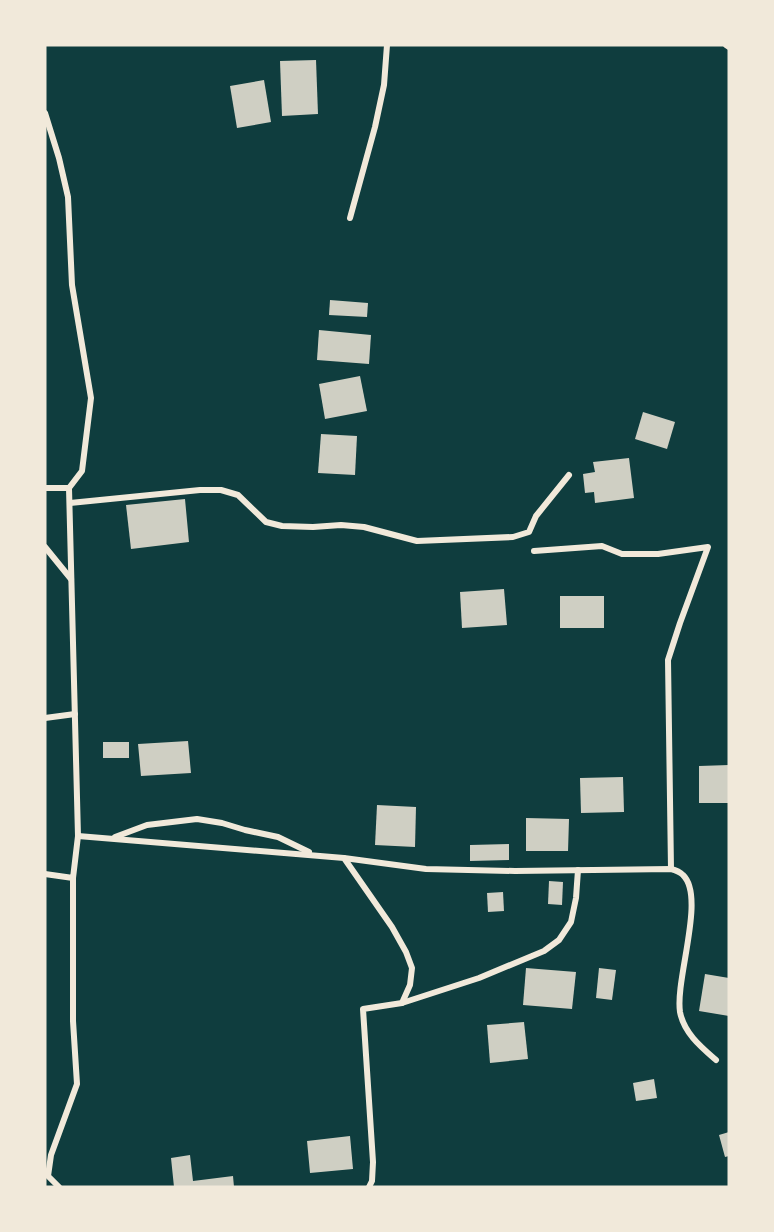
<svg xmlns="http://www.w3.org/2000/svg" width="774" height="1232" viewBox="0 0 774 1232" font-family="'Asap Condensed',sans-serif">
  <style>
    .building { fill: #cfcfc3 }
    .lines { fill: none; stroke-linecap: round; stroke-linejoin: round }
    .minor { stroke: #f1e9da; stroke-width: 6 }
  </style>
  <rect width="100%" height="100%" fill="#0f3d3e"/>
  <g class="building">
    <path d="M316,60L318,114L282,116L280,61Z"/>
    <path d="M264,80L271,122L237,128L230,86Z"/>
    <path d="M330,300L368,303L367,317L329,315Z"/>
    <path d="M319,330L371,335L369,364L317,360Z"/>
    <path d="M360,376L367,411L325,419L319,384Z"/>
    <path d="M643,412L675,422L667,449L635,439Z"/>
    <path d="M321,434L357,436L355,475L318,473Z"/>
    <path d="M629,458L634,498L595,503L594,492L585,493L583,474L595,472L593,462Z"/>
    <path d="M185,499L189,542L131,549L126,505Z"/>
    <path d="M504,589L507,625L462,628L460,592Z"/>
    <rect x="560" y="596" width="44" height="32"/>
    <path d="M188,741L191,773L141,776L138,744Z"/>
    <rect x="103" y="742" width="26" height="16"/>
    <path d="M729,765V803H699V766Z"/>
    <path d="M623,777L624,812L581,813L580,778Z"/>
    <path d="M377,805L416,807L415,847L375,845Z"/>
    <path d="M526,818L569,819L568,851H526Z"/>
    <path d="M509,844V860L470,861V845Z"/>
    <path d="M549,881L563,882L562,905L548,904Z"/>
    <path d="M503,892L504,911L488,912L487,893Z"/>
    <path d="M526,968L576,972L572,1009L523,1005Z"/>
    <path d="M599,968L616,970L612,1000L596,998Z"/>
    <path d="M705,974L729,978V1016L699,1011Z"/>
    <path d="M524,1022L528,1059L490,1063L487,1025Z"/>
    <path d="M654,1079L657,1098L636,1101L633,1083Z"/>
    <path d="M729,1132V1156L725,1157L719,1135Z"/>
    <path d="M350,1136L353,1169L310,1173L307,1141Z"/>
    <path d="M190,1155L193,1181L233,1176L234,1187H174L171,1158Z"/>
  </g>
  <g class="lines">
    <g class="minor">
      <path d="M726,45L729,47"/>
      <path d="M45,113L59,158L68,197L72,285L91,398L82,471L69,488"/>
      <path d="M350,218L375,127L384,85L387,45"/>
      <path d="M45,488H69L78,836L344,858L392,927L406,952L412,968L410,985L402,1003L363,1009L373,1162L372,1181L369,1187"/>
      <path d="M70,503L200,490H221L238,495L266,522L282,526L313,527L341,525L364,527L417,541L513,537L529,532L536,516L569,475"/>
      <path d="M45,547L71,579"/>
      <path d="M534,551L602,546L622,554H658L708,547L680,623L668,660L671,869"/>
      <path d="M45,718L75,714"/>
      <path d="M115,837L147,825L197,819L222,823L245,830L278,837L309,852"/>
      <path d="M344,858L426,869L515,871L671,869C675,870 680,872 683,875C706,897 675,979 680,1012C684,1033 701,1047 716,1060"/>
      <path d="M45,874L73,878L78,836"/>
      <path d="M402,1003L479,978L544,951L559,940L571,922L576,898L578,870"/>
      <path d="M59,1187L48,1176L51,1155L77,1084L73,1021V878"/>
    </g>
  </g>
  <rect width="774" height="1232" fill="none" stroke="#f1e9da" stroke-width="93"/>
</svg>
